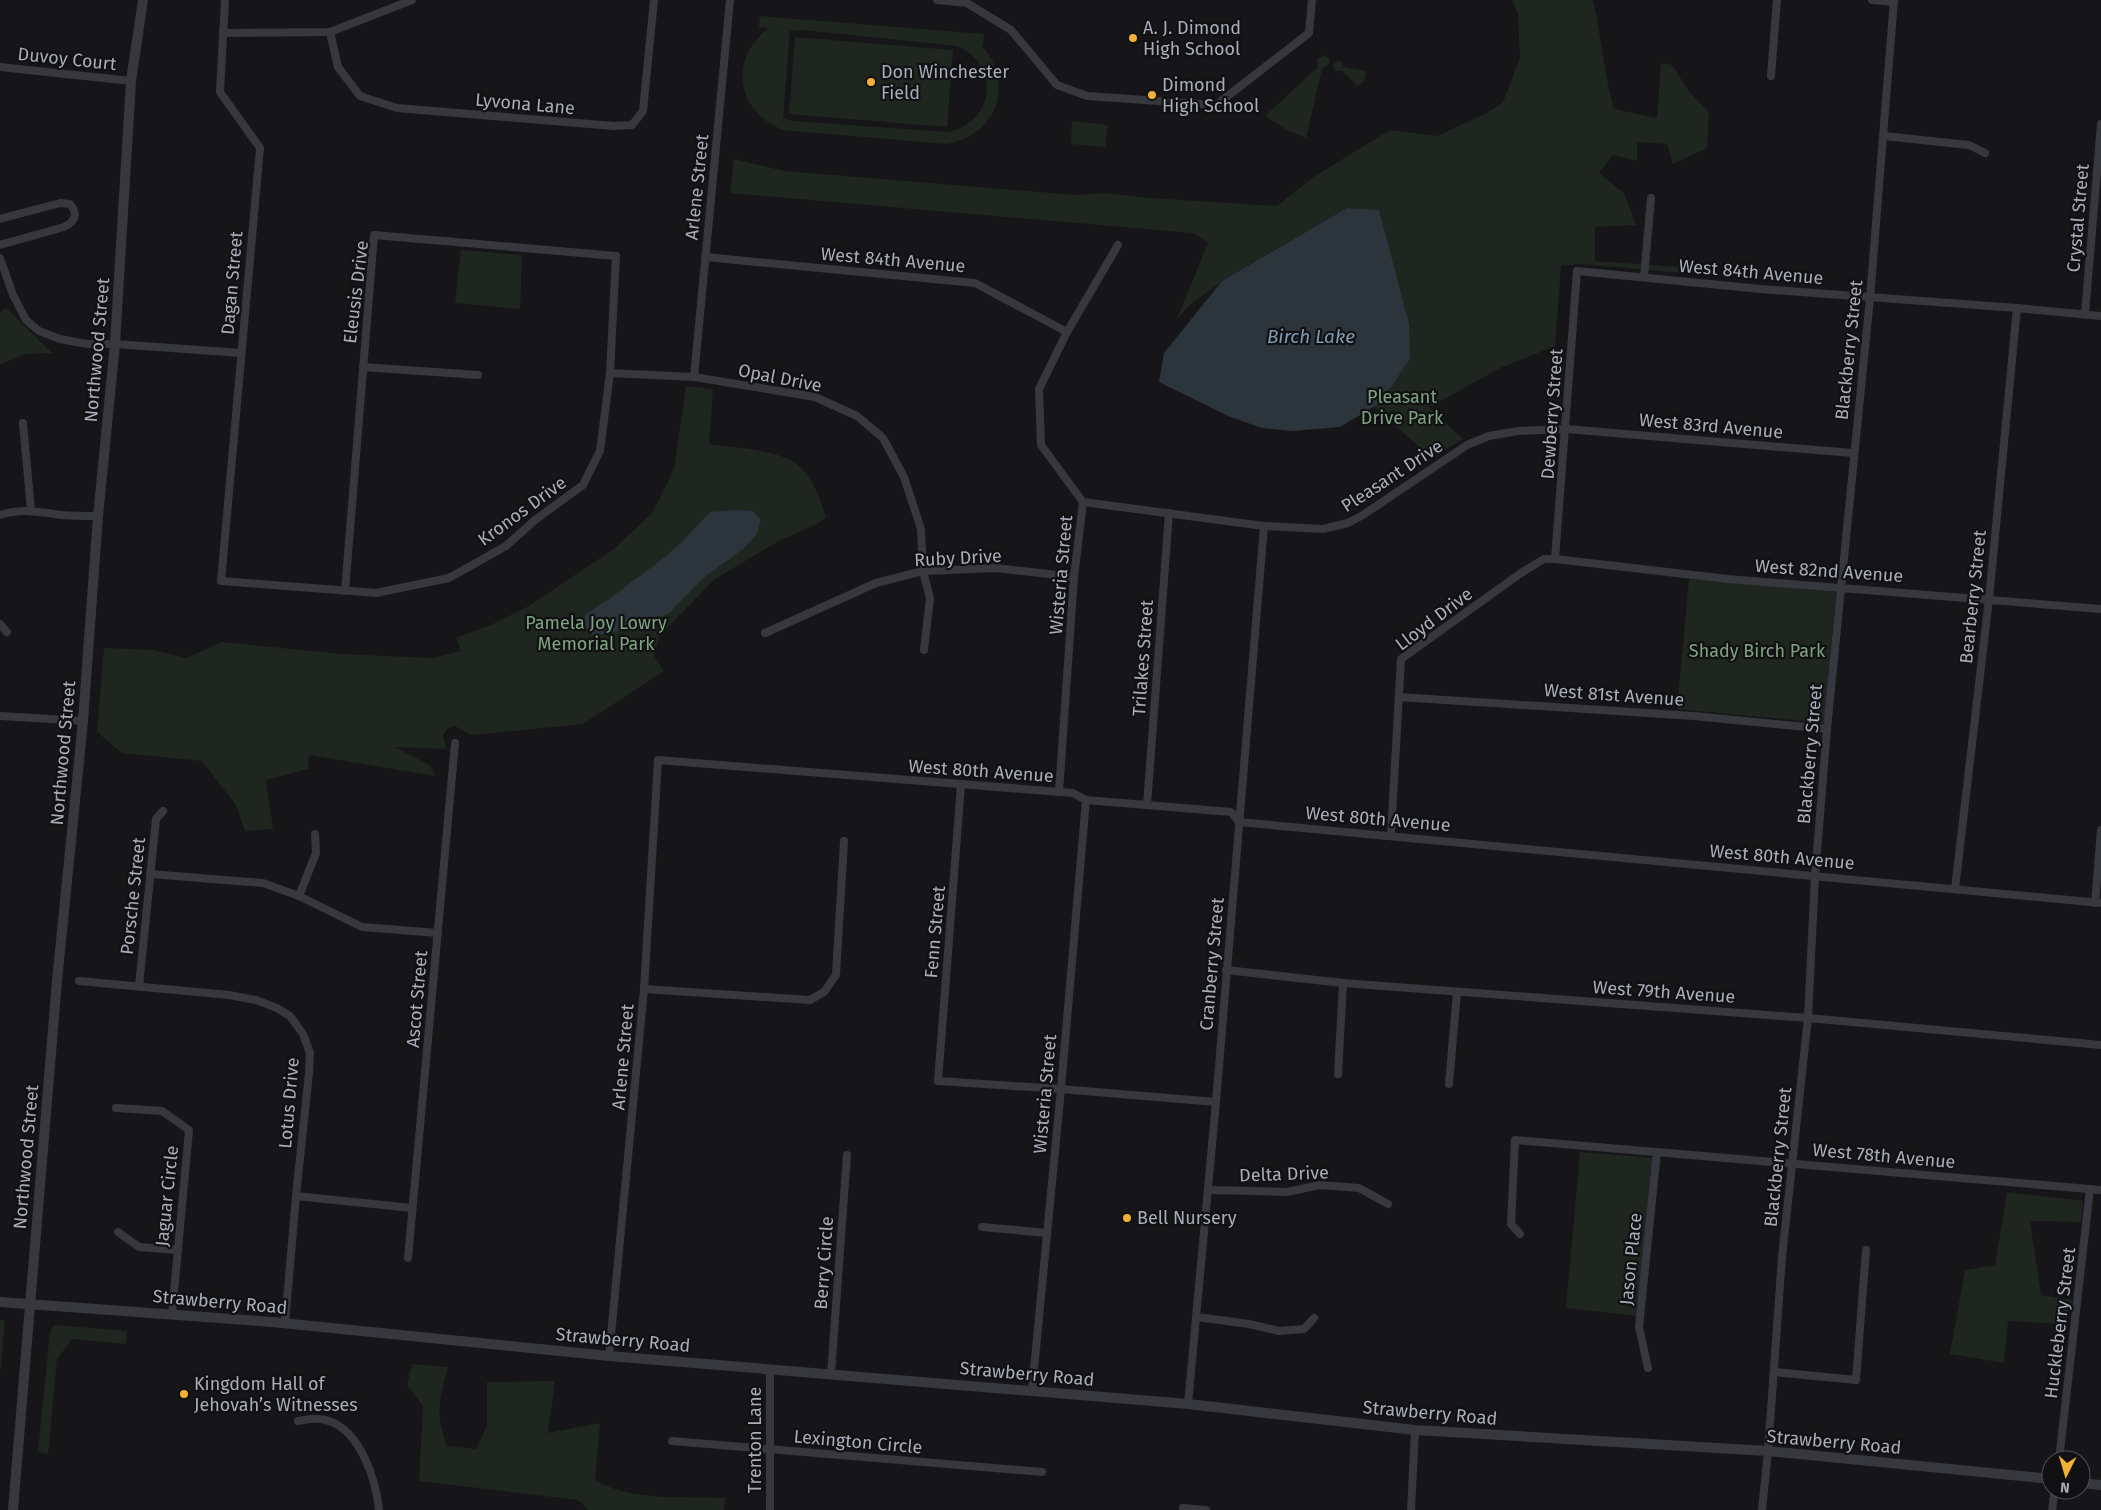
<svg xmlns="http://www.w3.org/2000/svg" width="2101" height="1510" viewBox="0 0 2101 1510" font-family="'Fira Sans',sans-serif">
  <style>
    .green { fill: #1e261f; fill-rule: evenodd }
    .water { fill: #2c353c }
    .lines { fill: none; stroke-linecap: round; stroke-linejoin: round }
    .minor { stroke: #37383d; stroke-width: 8 }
    .tertiary { stroke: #37383d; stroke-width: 10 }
    .poi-dot { fill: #f2b134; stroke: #111113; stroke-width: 2 }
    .labels { text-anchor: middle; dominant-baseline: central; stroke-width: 4.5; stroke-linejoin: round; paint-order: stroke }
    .poi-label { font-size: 18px; fill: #a8adb8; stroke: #111113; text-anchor: start }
    .street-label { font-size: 18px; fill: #a8adb8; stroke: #111113 }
    .park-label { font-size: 18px; fill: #7fa381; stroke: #111113 }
    .water-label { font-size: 19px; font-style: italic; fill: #7f9bb3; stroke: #111113 }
  </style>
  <rect width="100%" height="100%" fill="#161618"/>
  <g class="green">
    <path d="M1512,0H1593C1601,36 1604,74 1614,109L1657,118L1661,63L1672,65L1691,94L1709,112L1707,148L1673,164L1667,144L1637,142V161L1613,155L1599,173L1624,193L1636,225L1595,227V261L1693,268V274L1581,264L1561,266L1555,346L1500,368L1432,406H1428L1463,439L1432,458L1374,407L1380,403L1379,210L1347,208L1222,281L1190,305L1177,319L1208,243L1193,233L730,193L734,159L784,171L1076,195L1105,193L1149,198L1277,206L1315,176L1390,130L1437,136L1487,113L1503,102L1520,58L1518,14Z"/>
    <path d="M760,16L984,34L983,45H981C1016,83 997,136 946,144L783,130C736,112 728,58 769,28L759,27ZM803,30L957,46C1001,65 995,122 948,132L794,121L783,118L790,31Z"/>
    <path d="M795,37L953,50L947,127L789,114Z"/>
    <path d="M1324,55L1329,59V64L1322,69L1306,138L1285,129L1265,116L1318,67L1317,59Z"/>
    <path d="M1338,60L1342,62L1343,67L1366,71L1364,81L1358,86L1342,71H1335L1333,65Z"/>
    <path d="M1072,121L1108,125L1105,147L1071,144Z"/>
    <path d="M461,250L522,255L520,309L455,303Z"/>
    <path d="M6,308L52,353L24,354L0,365V313Z"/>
    <path d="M686,386L713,389L709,444C733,448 781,449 799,466C813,478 820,499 826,517L819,523L777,542L715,579L660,635L654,656L664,671L583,724L472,735L455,726L448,728L443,735L446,749L395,747L431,766L435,776L309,755L308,769L266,780L273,829L245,831L236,805L202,761L122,753L97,732L104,648L154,650L186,658L222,642L342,654L433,658L461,651L456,638L493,624L529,606L615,548L652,513L674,469Z"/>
    <path d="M1689,579L1836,592L1824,723L1677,709Z"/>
    <path d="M1580,1152L1653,1158L1637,1316L1566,1308Z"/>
    <path d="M2007,1192L2083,1201L2081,1222L2030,1221L2041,1295L2072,1300L2066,1324L2008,1321L2004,1363L1950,1354L1965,1270L1995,1265Z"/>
    <path d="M0,1320H5L0,1375Z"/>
    <path d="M54,1325L127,1331L126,1344L72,1339L57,1359L48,1454L38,1452L50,1331Z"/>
    <path d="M412,1364L448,1367C439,1401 435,1412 447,1446L476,1449L487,1426V1382L555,1381L548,1433L600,1423L595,1480C632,1502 683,1496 725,1498L724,1510H589L578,1500L419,1481L423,1406L407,1385Z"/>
  </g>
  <g class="water">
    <path d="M1347,208L1379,210L1409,324L1410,359L1380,403L1340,427L1292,431L1262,428L1228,416L1159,382L1164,353L1222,281Z"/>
    <path d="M736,510L753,511L761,520L756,535L744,548L702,579L669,613L644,625L594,636L583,626L586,614L609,599L665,557L682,542L710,512Z"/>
  </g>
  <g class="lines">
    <g class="minor">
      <path d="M225,0L220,92L260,148L221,581L376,593L449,578L506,546L535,520L583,485L600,451L610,373L616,256L374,235L345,591"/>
      <path d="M937,0L967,3L1011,30L1057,85L1087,96L1216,105L1309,33L1312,0"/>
      <path d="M1872,0L1894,2"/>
      <path d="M330,32L338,67L360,96L397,108L614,126L632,125L643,111L654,0"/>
      <path d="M223,33L330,32L412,0"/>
      <path d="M0,67L131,81"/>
      <path d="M1771,76L1777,0"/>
      <path d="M1884,136L1969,145L1985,153"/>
      <path d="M0,219L60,203L70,204C78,214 76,221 64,227L0,245"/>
      <path d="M705,257L975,283L1067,332"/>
      <path d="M0,258L13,295L26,320L39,331L60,339L87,344H115L241,353"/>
      <path d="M1644,277L1651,198"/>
      <path d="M2085,314L2101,124"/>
      <path d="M363,367L478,375"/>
      <path d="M610,373L694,377L815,397L857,416L883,438L904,477L921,529L923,571L930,598L924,650"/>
      <path d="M694,377L730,0"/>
      <path d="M23,423L31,510"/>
      <path d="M1083,502L1264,526L1323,529L1348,523L1363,515L1467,445L1489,436L1518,431L1566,429L1853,453"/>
      <path d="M0,515C22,508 40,512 62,515C74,516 86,516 98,516"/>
      <path d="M1555,559L1577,271L1761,289L2017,308L2101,316"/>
      <path d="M0,624L7,632"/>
      <path d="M765,633L876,583L923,571L996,568L1074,577"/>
      <path d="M1399,697L1694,716L1827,729"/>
      <path d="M0,716L83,721"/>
      <path d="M961,785L938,1081L1061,1089L1216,1102"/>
      <path d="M1059,792L1074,577L1083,502L1041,445L1039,389L1067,332L1118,245"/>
      <path d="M1147,805L1169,513"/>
      <path d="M1391,834L1401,659L1521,573L1544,559H1555L1728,579L2101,609"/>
      <path d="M150,874L263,883L299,896L362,927L438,933"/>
      <path d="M1955,889L1989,599L2017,308"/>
      <path d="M299,896L316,853L315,834"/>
      <path d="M2095,903L2101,830"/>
      <path d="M1226,970L1343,983L1808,1018L2101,1045"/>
      <path d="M79,981L229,995L256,1000L277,1008L290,1016L303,1034L310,1053L309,1073L296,1196L285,1323"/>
      <path d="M139,986L156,819L163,811"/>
      <path d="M644,989L810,1000L824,992L836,975L844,841"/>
      <path d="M1338,1074L1343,983"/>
      <path d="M1449,1084L1457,992"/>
      <path d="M116,1108L162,1111L189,1130L172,1314"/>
      <path d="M1208,1190L1287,1192L1320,1185L1359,1188L1388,1204"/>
      <path d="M296,1196L412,1208"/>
      <path d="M982,1227L1047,1233"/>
      <path d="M118,1232L139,1247L177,1250"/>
      <path d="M1520,1234L1511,1224L1515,1140L2101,1190"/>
      <path d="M408,1258L455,743"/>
      <path d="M1197,1317L1249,1324L1279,1331L1304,1329L1314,1318"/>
      <path d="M609,1356L644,989L658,760L1073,793L1086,800L1231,812L1239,822L2101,903"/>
      <path d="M1648,1368L1639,1327L1657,1152"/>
      <path d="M1774,1372L1856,1380L1866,1250"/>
      <path d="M831,1374L847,1155"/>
      <path d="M1032,1390L1061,1089L1086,800"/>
      <path d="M1188,1404L1216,1102L1264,526"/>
      <path d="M298,1421C309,1419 319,1417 329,1421C361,1432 376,1480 379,1510"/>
      <path d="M672,1441L1042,1472"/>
      <path d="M2059,1460L2090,1189"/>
      <path d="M1183,1508L1206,1510"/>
      <path d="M770,1510V1369"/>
      <path d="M1411,1510L1415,1430"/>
      <path d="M1762,1510L1768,1451L1782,1257L1808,1018L1815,876L1827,729L1870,298L1894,0"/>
      <path d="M2052,1510L2055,1490"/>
    </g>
    <g class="tertiary">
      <path d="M0,1302L272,1322L609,1356L1188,1404L1415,1430L1768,1451L2051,1479"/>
      <path d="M2081,1483L2101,1485"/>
      <path d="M13,1510L57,981L83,721L98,516L115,344L131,81L143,0"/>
    </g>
  </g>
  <g class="poi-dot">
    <circle cx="1133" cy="38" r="5"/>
    <circle cx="871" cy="82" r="5"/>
    <circle cx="1152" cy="95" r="5"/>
    <circle cx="1127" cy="1218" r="5"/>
    <circle cx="184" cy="1394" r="5"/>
  </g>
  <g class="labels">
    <g class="poi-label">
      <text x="1143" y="28">A. J. Dimond<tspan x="1143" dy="21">High School</tspan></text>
      <text x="881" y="72">Don Winchester<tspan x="881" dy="21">Field</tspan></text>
      <text x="1162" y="85">Dimond<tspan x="1162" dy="21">High School</tspan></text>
      <text x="1137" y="1218">Bell Nursery</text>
      <text x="194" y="1384">Kingdom Hall of<tspan x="194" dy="21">Jehovah’s Witnesses</tspan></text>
    </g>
    <g class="street-label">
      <text transform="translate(67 59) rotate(6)">Duvoy Court</text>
      <text transform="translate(525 104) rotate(5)">Lyvona Lane</text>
      <text transform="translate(697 187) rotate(-84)">Arlene Street</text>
      <text transform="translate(2078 218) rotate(-85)">Crystal Street</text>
      <text transform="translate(893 260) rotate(5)">West 84th Avenue</text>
      <text transform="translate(1751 272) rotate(5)">West 84th Avenue</text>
      <text transform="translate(232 283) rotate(-85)">Dagan Street</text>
      <text transform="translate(356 292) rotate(-83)">Eleusis Drive</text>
      <text transform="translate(97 350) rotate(-85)">Northwood Street</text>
      <text transform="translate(1849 350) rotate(-84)">Blackberry Street</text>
      <text transform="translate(780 378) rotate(11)">Opal Drive</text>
      <text transform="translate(1552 414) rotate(-86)">Dewberry Street</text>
      <text transform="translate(1711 426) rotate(5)">West 83rd Avenue</text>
      <text transform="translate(1392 476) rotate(-33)">Pleasant Drive</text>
      <text transform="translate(522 511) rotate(-36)">Kronos Drive</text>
      <text transform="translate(958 558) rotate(-3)">Ruby Drive</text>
      <text transform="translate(1829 571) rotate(4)">West 82nd Avenue</text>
      <text transform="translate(1061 575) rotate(-85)">Wisteria Street</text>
      <text transform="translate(1973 597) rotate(-84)">Bearberry Street</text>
      <text transform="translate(1434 619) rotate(-37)">Lloyd Drive</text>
      <text transform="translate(1143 658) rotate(-86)">Trilakes Street</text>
      <text transform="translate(1614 695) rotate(4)">West 81st Avenue</text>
      <text transform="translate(63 753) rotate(-85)">Northwood Street</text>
      <text transform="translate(1810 754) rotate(-85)">Blackberry Street</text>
      <text transform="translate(981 771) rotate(4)">West 80th Avenue</text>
      <text transform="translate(1378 819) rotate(5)">West 80th Avenue</text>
      <text transform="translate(1782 857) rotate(5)">West 80th Avenue</text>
      <text transform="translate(133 896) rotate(-84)">Porsche Street</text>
      <text transform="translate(935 932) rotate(-85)">Fenn Street</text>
      <text transform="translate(1212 964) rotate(-85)">Cranberry Street</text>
      <text transform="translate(1664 992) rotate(4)">West 79th Avenue</text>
      <text transform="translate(417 999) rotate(-85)">Ascot Street</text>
      <text transform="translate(623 1057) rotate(-85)">Arlene Street</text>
      <text transform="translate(1045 1094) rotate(-85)">Wisteria Street</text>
      <text transform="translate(289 1103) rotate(-85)">Lotus Drive</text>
      <text transform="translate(1884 1156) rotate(5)">West 78th Avenue</text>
      <text transform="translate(26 1157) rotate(-85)">Northwood Street</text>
      <text transform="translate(1778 1157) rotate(-84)">Blackberry Street</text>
      <text transform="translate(1284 1174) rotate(-2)">Delta Drive</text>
      <text transform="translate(167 1196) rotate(-84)">Jaguar Circle</text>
      <text transform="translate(1631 1259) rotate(-84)">Jason Place</text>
      <text transform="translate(824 1263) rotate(-86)">Berry Circle</text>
      <text transform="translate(220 1302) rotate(5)">Strawberry Road</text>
      <text transform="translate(2060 1323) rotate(-83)">Huckleberry Street</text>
      <text transform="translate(623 1340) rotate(5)">Strawberry Road</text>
      <text transform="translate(1027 1374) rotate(5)">Strawberry Road</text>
      <text transform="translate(1430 1413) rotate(5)">Strawberry Road</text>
      <text transform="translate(755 1440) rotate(-90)">Trenton Lane</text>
      <text transform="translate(858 1442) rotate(5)">Lexington Circle</text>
      <text transform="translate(1834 1442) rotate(5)">Strawberry Road</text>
    </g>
    <g class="park-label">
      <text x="1402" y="397">Pleasant<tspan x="1402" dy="21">Drive Park</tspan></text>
      <text x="596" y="623">Pamela Joy Lowry<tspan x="596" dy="21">Memorial Park</tspan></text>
      <text x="1757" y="651">Shady Birch Park</text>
    </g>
    <g class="water-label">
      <text x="1311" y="336">Birch Lake</text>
    </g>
  </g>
  <g transform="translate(2066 1475) rotate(185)"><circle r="24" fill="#111113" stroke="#4d4f55"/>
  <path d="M0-4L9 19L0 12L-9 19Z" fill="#f2b134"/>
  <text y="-8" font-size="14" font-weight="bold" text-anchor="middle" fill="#a8adb8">N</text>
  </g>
</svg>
